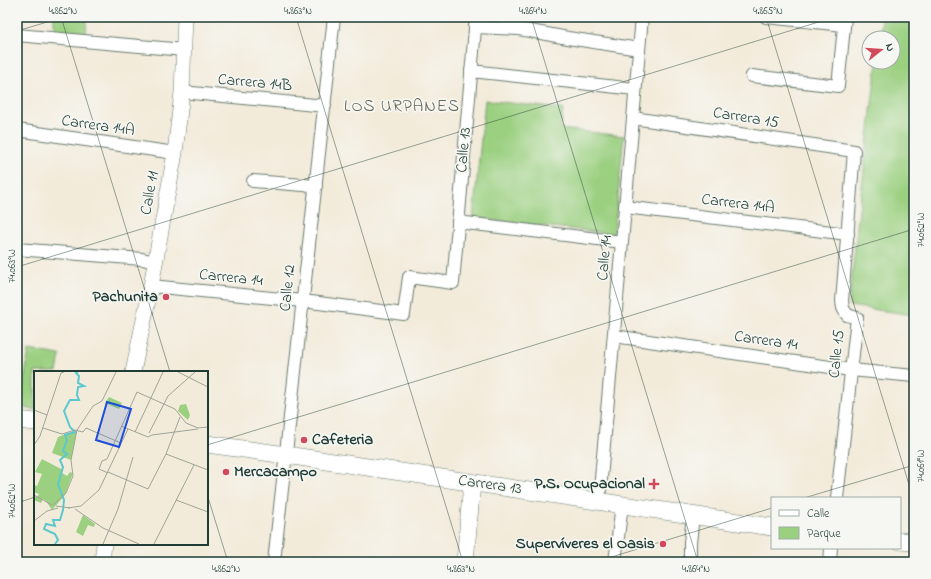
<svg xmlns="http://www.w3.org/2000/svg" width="931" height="579" viewBox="0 0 931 579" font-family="'Indie Flower',sans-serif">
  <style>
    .green { fill: #9bd081; stroke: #5d865a }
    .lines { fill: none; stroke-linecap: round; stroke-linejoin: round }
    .minor-casing { stroke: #697a6e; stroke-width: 14 }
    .tertiary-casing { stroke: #697a6e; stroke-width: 16 }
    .secondary-casing { stroke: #697a6e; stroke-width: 18 }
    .minor { stroke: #fff; stroke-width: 12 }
    .tertiary { stroke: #fff; stroke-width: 15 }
    .secondary { stroke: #fff; stroke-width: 17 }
    .ticks { fill: none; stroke: #1f3d34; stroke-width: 1; stroke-opacity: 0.45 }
    .poi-dot { fill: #d1495b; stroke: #f6f6f2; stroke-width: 1.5 }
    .labels { text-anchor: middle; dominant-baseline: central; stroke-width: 3.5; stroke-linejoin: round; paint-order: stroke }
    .street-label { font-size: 16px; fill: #1f3d34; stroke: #f6f6f2 }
    .poi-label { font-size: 16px; font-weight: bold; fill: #1f3d34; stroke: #f6f6f2; text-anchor: end }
    .neighbourhood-label { font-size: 17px; letter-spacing: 1px; fill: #636854; stroke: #f6f6f2 }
    .inset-river { fill: none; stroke: #5bc8cf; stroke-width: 2 }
    .inset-road { fill: none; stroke: #9ea598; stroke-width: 1 }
    .view { fill: #1d4ed8; fill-opacity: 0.15; stroke: #1d4ed8; stroke-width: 2 }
    .inset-edge { fill: none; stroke: #1f3d34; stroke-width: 2 }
    .neatline { fill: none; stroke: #1f3d34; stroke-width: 1.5 }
    .ticks-label { font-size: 10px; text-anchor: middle; fill: #1f3d34 }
  </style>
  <rect width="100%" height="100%" fill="#f6f6f2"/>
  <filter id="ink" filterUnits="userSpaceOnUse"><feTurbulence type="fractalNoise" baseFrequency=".025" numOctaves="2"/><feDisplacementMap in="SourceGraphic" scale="8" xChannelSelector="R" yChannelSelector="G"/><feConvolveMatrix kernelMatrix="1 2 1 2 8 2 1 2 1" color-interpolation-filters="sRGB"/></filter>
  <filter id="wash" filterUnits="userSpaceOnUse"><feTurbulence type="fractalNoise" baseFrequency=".012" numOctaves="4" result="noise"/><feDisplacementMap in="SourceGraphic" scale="16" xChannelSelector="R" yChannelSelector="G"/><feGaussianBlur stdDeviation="0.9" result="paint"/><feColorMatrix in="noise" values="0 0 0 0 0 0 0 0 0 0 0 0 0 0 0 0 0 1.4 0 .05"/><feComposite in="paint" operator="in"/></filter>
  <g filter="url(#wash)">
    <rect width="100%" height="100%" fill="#f3ebda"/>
    <g class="green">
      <path d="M54,17H87L86,34L54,32Z"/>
      <path d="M882,17H914V315L849,306L857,227L877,62H893V38H880Z"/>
      <path d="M485,100L563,109L561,129L624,136L614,234L473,218Z"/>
      <path d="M29,350L60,355L57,372H35V410L20,407Z"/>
    </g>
  </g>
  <g filter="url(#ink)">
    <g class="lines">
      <defs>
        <g id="minor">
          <path d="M766,17L844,25"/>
          <path d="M475,27L519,29L568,38L639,49"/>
          <path d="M17,35L184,50"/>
          <path d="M471,71L635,89"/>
          <path d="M752,76L838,86L845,17"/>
          <path d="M182,92L325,106"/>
          <path d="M633,118L854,151L842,301L843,308L847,315L857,318L837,498"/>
          <path d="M17,130L175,153"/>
          <path d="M253,181L316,186"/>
          <path d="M625,207L848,234"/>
          <path d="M458,222L622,242"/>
          <path d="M17,249L142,259L156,262"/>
          <path d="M151,286L303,301L404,314L409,277L453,283L476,17"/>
          <path d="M614,336L851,370L914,376"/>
          <path d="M599,501L642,17"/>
          <path d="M274,562L334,17"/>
          <path d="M615,562L622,504"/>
          <path d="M690,562V543L693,515"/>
          <path d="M830,562L831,548"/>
        </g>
        <g id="tertiary">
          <path d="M133,372L151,286L175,153L182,92L185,17"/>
          <path d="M102,562L104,544"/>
        </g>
        <g id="secondary">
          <path d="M17,420L35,422"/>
          <path d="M207,444L286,455L772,527"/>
          <path d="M900,541L914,542"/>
          <path d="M465,562L472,483"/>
        </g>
      </defs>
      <use href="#minor" class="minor-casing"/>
      <use href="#tertiary" class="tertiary-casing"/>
      <use href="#secondary" class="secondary-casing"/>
      <use href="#minor" class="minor"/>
      <use href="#tertiary" class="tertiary"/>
      <use href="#secondary" class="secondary"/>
    </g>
  </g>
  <path class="ticks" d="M61,17L170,372M296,17L463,562M531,17L698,562M766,17L914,501M17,31L64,17M17,267L835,17M207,445L914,229M207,494L228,562M804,498L914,465M17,503L35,497M595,562L772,508"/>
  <g class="poi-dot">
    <circle cx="166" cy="297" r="4"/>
    <circle cx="304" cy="440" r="4"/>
    <circle cx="226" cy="472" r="4"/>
    <path d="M652 478h4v4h4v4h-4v4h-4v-4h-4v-4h4z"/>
    <circle cx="663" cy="544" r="4"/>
  </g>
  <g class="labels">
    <g class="street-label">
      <text transform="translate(255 83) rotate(5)">Carrera 14B</text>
      <text transform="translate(746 118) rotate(9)">Carrera 15</text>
      <text transform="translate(98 126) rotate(8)">Carrera 14A</text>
      <text transform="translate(464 150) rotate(-85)">Calle 13</text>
      <text transform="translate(150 193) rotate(-80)">Calle 11</text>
      <text transform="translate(738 204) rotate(7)">Carrera 14A</text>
      <text transform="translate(605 258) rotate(-85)">Calle 14</text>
      <text transform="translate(231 278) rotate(6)">Carrera 14</text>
      <text transform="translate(288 288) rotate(-84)">Calle 12</text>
      <text transform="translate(766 341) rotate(8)">Carrera 14</text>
      <text transform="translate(837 354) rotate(-84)">Calle 15</text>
      <text transform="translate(490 485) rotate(8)">Carrera 13</text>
    </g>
    <g class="poi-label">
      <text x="158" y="297">Pachunita</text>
      <text x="312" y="440" text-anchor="start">Cafeteria</text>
      <text x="234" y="472" text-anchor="start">Mercacampo</text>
      <text x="645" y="484">P.S. Ocupacional</text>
      <text x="655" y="544">Supervíveres el Oasis</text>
    </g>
    <g class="neighbourhood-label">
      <text x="402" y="106">LOS URPANES</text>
    </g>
  </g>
  <g transform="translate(34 371)">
    <rect width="174" height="174" fill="#f3ebda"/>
    <path d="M75,26L88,32L85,38L71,32ZM152,33L156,44L154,49L144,40L146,34ZM43,59L37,89L18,82L24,66ZM8,88L29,99L28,102L33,105L36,101L39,102L31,124L18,139L12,130L9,128L7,132L0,129V125L3,126L5,123L0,121V114L3,115L8,103L1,101ZM49,144L61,153L60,156L54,154L49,165L42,161Z" fill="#9bd081"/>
    <path class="inset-river" d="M21,173L24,169L21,163L10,158L12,153L21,155L19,149H26L29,139L30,129L24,113L29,96L26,89L33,83L29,80L33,69L31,64L41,61L36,56L30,40L36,29H45L43,24L44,16L50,15L44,12L45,5L42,2L44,1"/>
    <path class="inset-road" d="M144,1L174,16M0,39L13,44M87,55L114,66L118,64M9,57L28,63L41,59L49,61L52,57L87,72M101,61L129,1M115,62L134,25L161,1M118,64L164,58M0,74L6,65L27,2L30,1M132,83L174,99M74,101L114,118L132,83L146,46M74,102L65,98L68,90L73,88L103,21L141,38L152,52L164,57L174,56M0,124L18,134M142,129L174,141M19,134L32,122L39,105L37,89L43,59L59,35L68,30L82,1M22,135L36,137M34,137L47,135L65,119L94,58M41,138L69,157L105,173M0,150L13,140L24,137M69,173L84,138L99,86M120,173L160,94"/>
    <path class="view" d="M73,31L97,38L85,76L62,69Z"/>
    <rect width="174" height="174" class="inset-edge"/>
  </g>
  <rect width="931" height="579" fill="none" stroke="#f6f6f2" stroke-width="44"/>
  <rect x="771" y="497" width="130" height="52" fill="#f6f6f2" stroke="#a0aca6"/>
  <rect x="779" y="510" width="20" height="6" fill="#ffffff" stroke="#a0aca6"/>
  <text x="807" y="517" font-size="12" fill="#1f3d34">Calle</text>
  <rect x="779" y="527" width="20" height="12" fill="#9bd081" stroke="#a0aca6"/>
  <text x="807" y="537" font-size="12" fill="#1f3d34">Parque</text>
  <g transform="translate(881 50) rotate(73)"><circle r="19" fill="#f6f6f2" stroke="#a0aca6"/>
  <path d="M0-3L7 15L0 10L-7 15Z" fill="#d1495b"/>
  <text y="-6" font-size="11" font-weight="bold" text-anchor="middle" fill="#1f3d34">N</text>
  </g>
  <rect x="22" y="22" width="887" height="535" class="neatline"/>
  <g class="ticks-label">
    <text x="63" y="14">4.862°N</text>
    <text x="298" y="14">4.863°N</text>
    <text x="533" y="14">4.864°N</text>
    <text x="768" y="14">4.865°N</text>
    <text transform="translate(920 230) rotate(-90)" y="4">74.062°W</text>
    <text transform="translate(11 266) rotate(-90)" y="4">74.063°W</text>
    <text transform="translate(920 466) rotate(-90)" y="4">74.061°W</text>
    <text transform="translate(11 501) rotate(-90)" y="4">74.062°W</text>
    <text x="226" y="572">4.862°N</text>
    <text x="461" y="572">4.863°N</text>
    <text x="696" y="572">4.864°N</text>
  </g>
</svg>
